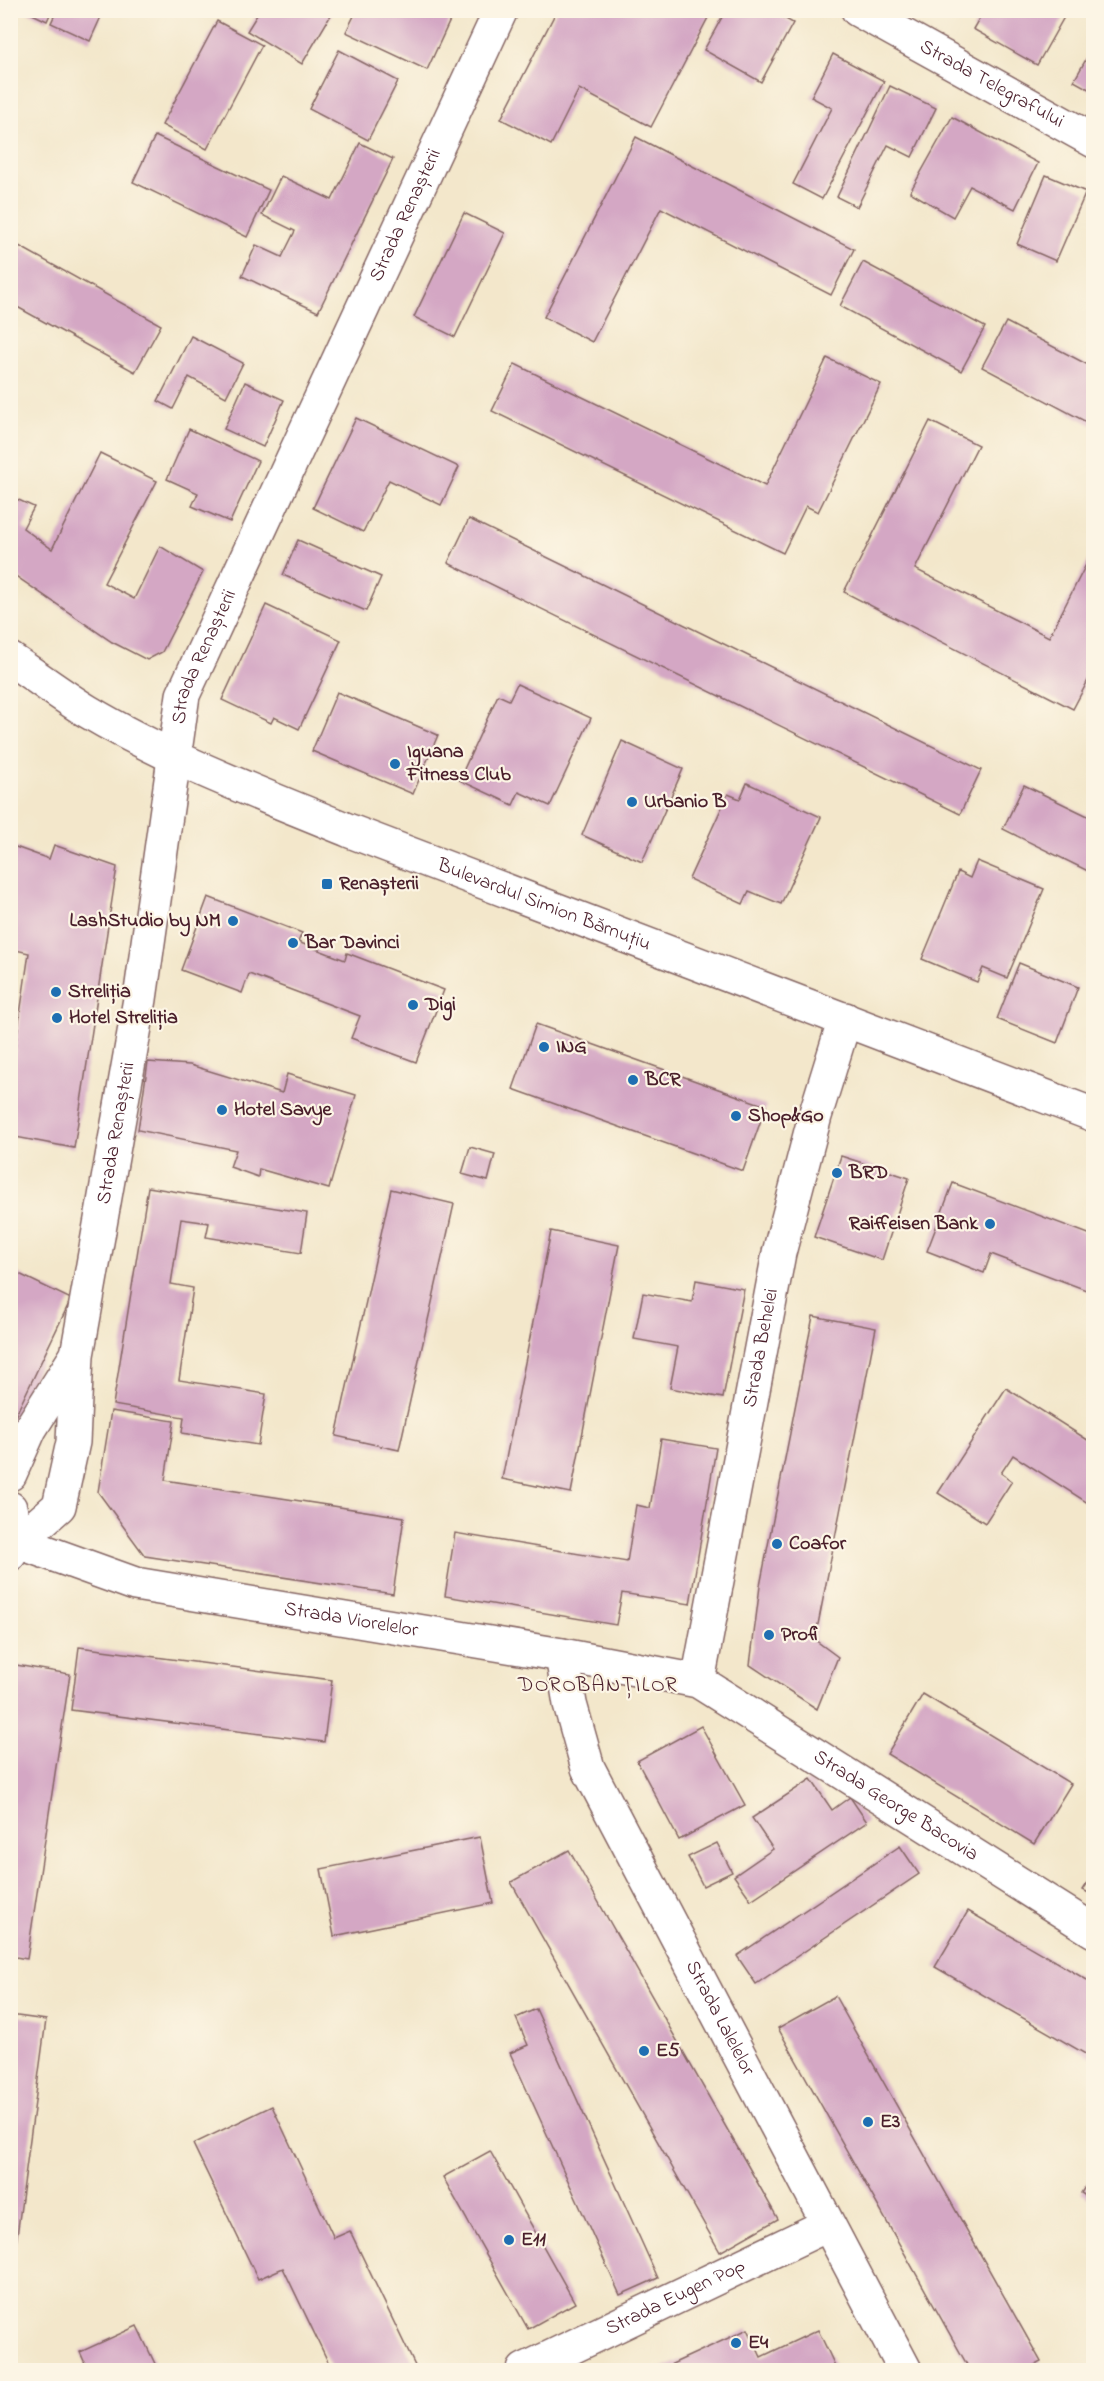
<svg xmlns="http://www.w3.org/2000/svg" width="1104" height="2381" viewBox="0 0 1104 2381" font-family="'Indie Flower',sans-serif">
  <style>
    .building { fill: #d4a7c4 }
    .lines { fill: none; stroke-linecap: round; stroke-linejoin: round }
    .street-casing { stroke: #856563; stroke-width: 36 }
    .primary-casing { stroke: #856563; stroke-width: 36 }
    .street { stroke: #fff; stroke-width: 33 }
    .primary { stroke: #fff; stroke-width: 33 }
    .poi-dot { fill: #1f6fb2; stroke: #fcf5e5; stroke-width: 2 }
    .labels { text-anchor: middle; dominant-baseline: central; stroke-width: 4.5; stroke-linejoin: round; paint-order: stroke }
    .street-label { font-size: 20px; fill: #4a1f2b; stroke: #fcf5e5 }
    .poi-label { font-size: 20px; font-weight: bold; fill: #4a1f2b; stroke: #fcf5e5; text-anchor: start }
    .neighbourhood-label { font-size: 21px; letter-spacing: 1.5px; fill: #4a1f2b; stroke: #fcf5e5 }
  </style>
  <rect width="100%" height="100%" fill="#fcf5e5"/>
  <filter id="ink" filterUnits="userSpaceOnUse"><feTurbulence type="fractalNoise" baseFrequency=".0167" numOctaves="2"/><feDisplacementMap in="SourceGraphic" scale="12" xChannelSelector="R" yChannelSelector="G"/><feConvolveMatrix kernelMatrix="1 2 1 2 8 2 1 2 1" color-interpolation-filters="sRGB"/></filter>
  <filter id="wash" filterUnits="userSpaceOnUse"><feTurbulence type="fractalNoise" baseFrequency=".008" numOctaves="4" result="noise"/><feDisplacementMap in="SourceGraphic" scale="24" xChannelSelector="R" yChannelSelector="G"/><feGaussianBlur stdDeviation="1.35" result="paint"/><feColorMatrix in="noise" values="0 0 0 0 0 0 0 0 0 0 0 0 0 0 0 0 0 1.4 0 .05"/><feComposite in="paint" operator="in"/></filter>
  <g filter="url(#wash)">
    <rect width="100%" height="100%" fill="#f3e7cb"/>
    <g id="blocks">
      <g class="building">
        <path d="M24,10H52L47,21Z"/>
        <path d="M57,10H104L90,41L51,23Z"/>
        <path d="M260,10H334L302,64L247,31Z"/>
        <path d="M357,10H440L452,16L427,70L346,32Z"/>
        <path d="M557,10H712L651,127L579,89L551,145L501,119Z"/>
        <path d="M726,10H770L793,23L761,82L704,50Z"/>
        <path d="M984,10H1068L1037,65L973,29Z"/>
        <path d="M217,21L262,45L207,149L162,125Z"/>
        <path d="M1094,45V92L1074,81Z"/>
        <path d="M339,50L398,81L368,140L309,109Z"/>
        <path d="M833,54L884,81L822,199L793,184L832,108L811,97Z"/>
        <path d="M890,86L936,108L912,157L888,145L857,207L837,197Z"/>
        <path d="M952,117L1038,163L1015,209L970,186L953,217L910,192Z"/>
        <path d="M155,136L269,190L247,237L133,182Z"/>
        <path d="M636,137L854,249L831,295L661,208L592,342L544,317Z"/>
        <path d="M360,143L393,159L318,312L242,276L256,245L282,257L295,231L262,215L281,176L332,200Z"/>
        <path d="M1046,175L1086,192L1056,261L1017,244Z"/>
        <path d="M464,213L505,233L455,337L414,317Z"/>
        <path d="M10,241L161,325L135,372L10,303Z"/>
        <path d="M863,262L985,327L961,371L840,306Z"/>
        <path d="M1006,322L1094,368V426L982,367Z"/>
        <path d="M191,336L243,363L226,397L189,377L173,409L158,401Z"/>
        <path d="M827,358L881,384L818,512L806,506L783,553L492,411L515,364L765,486Z"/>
        <path d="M245,382L284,400L263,447L224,429Z"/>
        <path d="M356,418L459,467L441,505L389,480L363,532L313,508Z"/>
        <path d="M930,421L978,445L915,569L1049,637L1094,549V669L1073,709L844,592Z"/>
        <path d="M189,429L258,461L230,522L192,506L198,493L167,479Z"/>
        <path d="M100,453L157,481L104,583L134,599L160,546L203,572L162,652L147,660L112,642L10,572V496L34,507L23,528L52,549Z"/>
        <path d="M469,519L981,770L960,814L448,563Z"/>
        <path d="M298,540L381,577L366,611L283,575Z"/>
        <path d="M266,605L341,640L299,729L274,717L271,723L222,700Z"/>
        <path d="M517,684L591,718L550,806L519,792L513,805L459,780L498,695L509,700Z"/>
        <path d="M337,692L438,735L413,794L312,751Z"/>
        <path d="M622,741L683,769L642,862L582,835Z"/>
        <path d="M747,783L821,817L781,904L749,891L743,904L689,879L728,794L740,799Z"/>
        <path d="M1024,785L1094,819V874L1003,829Z"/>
        <path d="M10,845L49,859L54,845L117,867L74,1148L10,1136V1082L29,953L16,950L10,963Z"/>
        <path d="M977,861L1044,889L1007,978L983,968L977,982L922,959L958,872L970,878Z"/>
        <path d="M208,897L302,933L298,942L345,960L347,953L444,990L416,1062L351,1038L360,1016L249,974L242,993L181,970Z"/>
        <path d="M1019,963L1078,987L1057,1043L997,1019Z"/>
        <path d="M536,1024L766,1106L743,1171L513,1089Z"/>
        <path d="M148,1062L190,1065L282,1093L287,1074L356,1095L329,1189L259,1169L258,1177L230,1167L236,1150L138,1130Z"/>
        <path d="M470,1147L495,1154L488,1181L462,1174Z"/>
        <path d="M841,1156L909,1178L882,1260L814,1237Z"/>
        <path d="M953,1183L1094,1236V1293L991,1254L984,1273L927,1251Z"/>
        <path d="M148,1187L307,1213L301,1253L206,1237L209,1223L181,1219L171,1284L193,1288L179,1380L266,1394L258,1445L182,1433L184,1417L113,1405Z"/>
        <path d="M391,1189L454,1204L399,1450L336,1436Z"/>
        <path d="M551,1231L619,1245L571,1493L502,1479Z"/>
        <path d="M11,1270L71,1299L10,1427V1272Z"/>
        <path d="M696,1280L744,1289L723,1398L670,1388L678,1347L634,1339L643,1293L692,1302Z"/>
        <path d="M813,1316L876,1328L815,1640L838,1657L817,1709L750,1665L760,1586Z"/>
        <path d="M1006,1388L1094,1444V1507L1013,1455L1001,1473L1012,1481L985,1523L938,1493Z"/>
        <path d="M111,1411L174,1421L165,1480L404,1517L393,1594L145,1556L98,1492Z"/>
        <path d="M661,1439L716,1448L690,1604L622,1593L616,1625L445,1596L455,1533L627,1562L636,1505L650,1508Z"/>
        <path d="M79,1647L332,1680L324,1742L71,1710Z"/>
        <path d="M10,1664L70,1674L27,1959L10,1956Z"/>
        <path d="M923,1694L1071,1784L1034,1844L887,1754Z"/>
        <path d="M701,1726L745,1805L679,1840L637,1761Z"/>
        <path d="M811,1779L832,1810L850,1797L867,1822L751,1900L734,1876L773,1849L752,1818Z"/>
        <path d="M480,1837L493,1903L334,1936L321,1869Z"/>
        <path d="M717,1843L732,1872L703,1886L688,1857Z"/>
        <path d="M900,1846L919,1874L756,1984L737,1956Z"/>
        <path d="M569,1850L778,2219L720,2252L511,1882Z"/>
        <path d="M1094,1873V1896L1083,1890Z"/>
        <path d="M968,1911L1094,1984V2059L935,1967Z"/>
        <path d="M835,1996L1041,2362L1025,2370H970L778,2028Z"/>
        <path d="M536,2009L658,2278L620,2295L510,2053L528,2045L516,2018Z"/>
        <path d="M10,2015L46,2020L12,2273H10Z"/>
        <path d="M272,2106L334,2238L350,2231L417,2370H332L283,2268L258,2279L193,2144Z"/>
        <path d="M490,2151L575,2303L528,2329L443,2177Z"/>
        <path d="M1094,2173V2201L1081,2193Z"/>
        <path d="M137,2326L158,2370H88L80,2352Z"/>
        <path d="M748,2329L761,2357L818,2330L837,2370H659Z"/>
      </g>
    </g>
  </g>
  <g filter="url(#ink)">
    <use href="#blocks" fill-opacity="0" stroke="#856563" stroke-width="1.5"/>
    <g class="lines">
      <defs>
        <g id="street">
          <path id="s1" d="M858,10L1094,141"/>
          <path d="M10,1474L30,1429L76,1356"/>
          <path d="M10,1508L18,1542"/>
          <path id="s2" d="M10,1539L135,1584L562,1655L698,1681L1094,1931"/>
          <path id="s3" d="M10,1554L18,1542L59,1506L73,1442L77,1355L140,999L183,695L501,10"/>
          <path id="s4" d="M562,1655L570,1704L588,1768L905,2370"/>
          <path id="s5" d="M698,1681L779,1253L815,1116L845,1019"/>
          <path id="s6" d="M524,2370L827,2225"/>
        </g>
        <g id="primary">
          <path id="s7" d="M10,659C36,676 61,695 87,711C169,760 261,794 350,831L1094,1115"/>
        </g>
      </defs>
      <use href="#street" class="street-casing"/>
      <use href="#primary" class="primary-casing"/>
      <use href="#street" class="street"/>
      <use href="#primary" class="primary"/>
    </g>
  </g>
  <g class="poi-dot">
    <circle cx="395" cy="764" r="6"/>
    <circle cx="632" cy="802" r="6"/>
    <rect x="321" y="878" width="12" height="12" rx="3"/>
    <circle cx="233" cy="921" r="6"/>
    <circle cx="293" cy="943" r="6"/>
    <circle cx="56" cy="992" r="6"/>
    <circle cx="413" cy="1005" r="6"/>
    <circle cx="57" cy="1018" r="6"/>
    <circle cx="544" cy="1047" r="6"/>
    <circle cx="633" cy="1080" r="6"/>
    <circle cx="222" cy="1110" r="6"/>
    <circle cx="736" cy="1116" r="6"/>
    <circle cx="837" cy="1173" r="6"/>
    <circle cx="990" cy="1224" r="6"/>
    <circle cx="777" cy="1544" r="6"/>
    <circle cx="769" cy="1635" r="6"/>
    <circle cx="644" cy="2051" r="6"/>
    <circle cx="868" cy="2122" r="6"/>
    <circle cx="509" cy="2240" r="6"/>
    <circle cx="736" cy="2343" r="6"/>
  </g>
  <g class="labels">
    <g class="street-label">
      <text stroke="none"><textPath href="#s1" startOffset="153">Strada Telegrafului</textPath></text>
      <text stroke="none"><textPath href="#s3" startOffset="1419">Strada Renașterii</textPath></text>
      <text stroke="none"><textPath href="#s3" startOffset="933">Strada Renașterii</textPath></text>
      <text stroke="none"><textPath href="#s7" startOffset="590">Bulevardul Simion Bărnuțiu</textPath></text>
      <text stroke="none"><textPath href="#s3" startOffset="447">Strada Renașterii</textPath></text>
      <text stroke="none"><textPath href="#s5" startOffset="339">Strada Behelei</textPath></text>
      <text stroke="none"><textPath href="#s2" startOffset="352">Strada Viorelelor</textPath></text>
      <text stroke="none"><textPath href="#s2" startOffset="938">Strada George Bacovia</textPath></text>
      <text stroke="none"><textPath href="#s4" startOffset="399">Strada Lalelelor</textPath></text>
      <text stroke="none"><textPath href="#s6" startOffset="168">Strada Eugen Pop</textPath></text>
    </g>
    <g class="poi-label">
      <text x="407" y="752">Iguana<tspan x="407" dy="23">Fitness Club</tspan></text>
      <text x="644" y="802">Urbanio B</text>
      <text x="339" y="884">Renașterii</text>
      <text x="221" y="921" text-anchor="end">LashStudio by NM</text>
      <text x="305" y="943">Bar Davinci</text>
      <text x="68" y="992">Streliția</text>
      <text x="425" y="1005">Digi</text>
      <text x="69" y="1018">Hotel Streliția</text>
      <text x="556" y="1047">ING</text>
      <text x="645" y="1080">BCR</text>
      <text x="234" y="1110">Hotel Savye</text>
      <text x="748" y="1116">Shop&amp;Go</text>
      <text x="849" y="1173">BRD</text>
      <text x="978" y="1224" text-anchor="end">Raiffeisen Bank</text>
      <text x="789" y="1544">Coafor</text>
      <text x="781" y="1635">Profi</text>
      <text x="656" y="2051">E5</text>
      <text x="880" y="2122">E3</text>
      <text x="521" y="2240">E11</text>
      <text x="748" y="2343">E4</text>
    </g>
    <g class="neighbourhood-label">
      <text x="598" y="1686">DOROBANȚILOR</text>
    </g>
  </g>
  <rect width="1104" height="2381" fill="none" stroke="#fcf5e5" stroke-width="36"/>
</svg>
